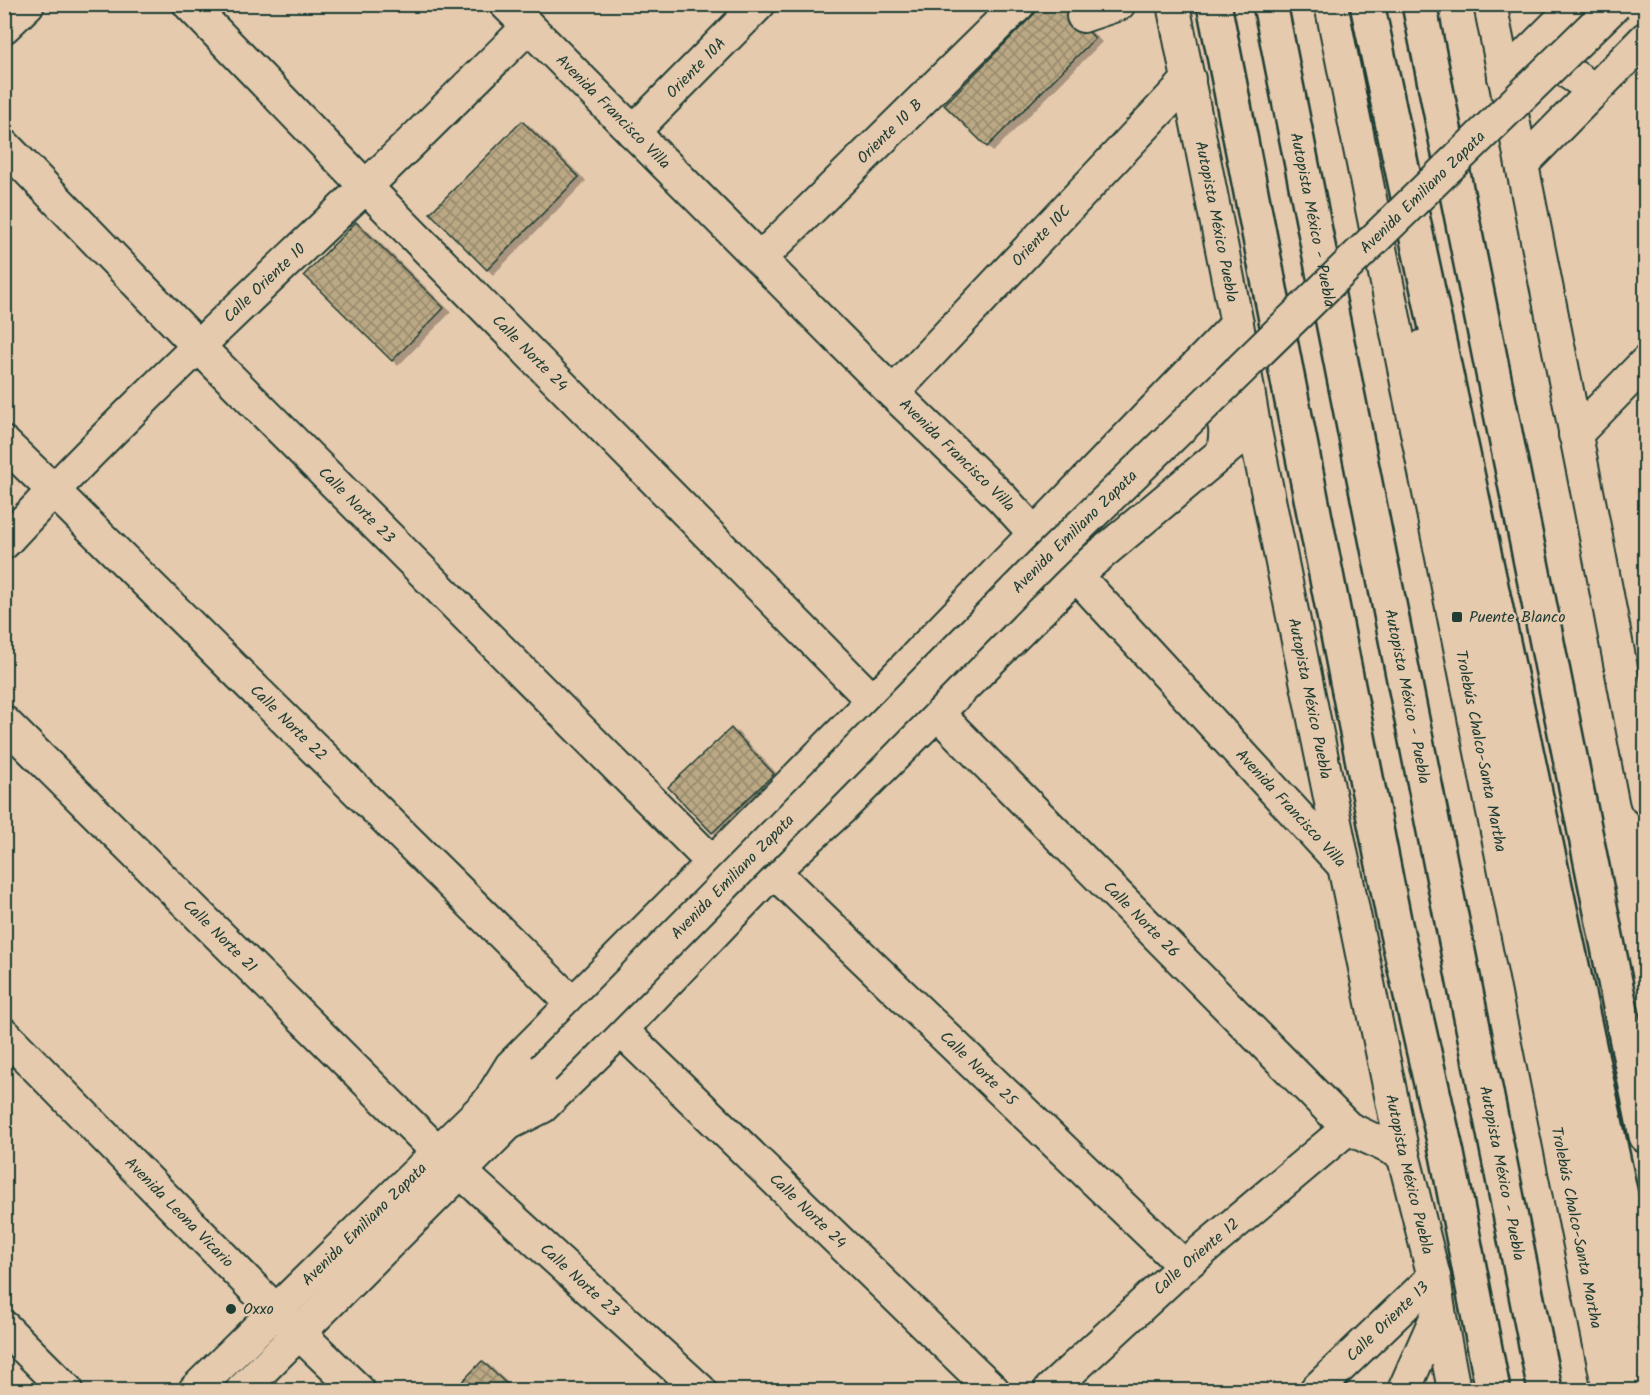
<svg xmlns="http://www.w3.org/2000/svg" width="1650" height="1395" viewBox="0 0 1650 1395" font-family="Kalam,sans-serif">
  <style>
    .building { fill: url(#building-cross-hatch); stroke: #1f3d34; stroke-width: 1.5; filter: url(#shadow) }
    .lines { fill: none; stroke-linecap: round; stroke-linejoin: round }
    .minor-casing { stroke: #1f3d34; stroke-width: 36 }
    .highway-casing { stroke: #1f3d34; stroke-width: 38 }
    .minor { stroke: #e6caad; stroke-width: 32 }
    .highway { stroke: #e6caad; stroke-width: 33 }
    .minor-bridge-casing { stroke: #1f3d34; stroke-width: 36; stroke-linecap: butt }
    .minor-bridge { stroke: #e6caad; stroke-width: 32 }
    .poi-dot { fill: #1f3d34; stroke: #e6caad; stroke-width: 2 }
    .labels { text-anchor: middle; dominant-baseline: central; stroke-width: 5; stroke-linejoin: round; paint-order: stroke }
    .street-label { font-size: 16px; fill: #1f3d34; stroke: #e6caad }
    .poi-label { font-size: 16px; fill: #1f3d34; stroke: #e6caad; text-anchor: start }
  </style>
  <defs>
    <pattern id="building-cross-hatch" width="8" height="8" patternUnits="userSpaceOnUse" patternTransform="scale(1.5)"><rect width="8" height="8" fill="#bba884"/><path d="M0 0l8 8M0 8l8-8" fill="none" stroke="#978a6d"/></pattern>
    <filter id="shadow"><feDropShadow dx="6" dy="4" stdDeviation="0" flood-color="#0004"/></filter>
  </defs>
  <rect width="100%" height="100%" fill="#e6caad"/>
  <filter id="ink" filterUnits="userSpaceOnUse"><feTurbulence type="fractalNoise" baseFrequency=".0167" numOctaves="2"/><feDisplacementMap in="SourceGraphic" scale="12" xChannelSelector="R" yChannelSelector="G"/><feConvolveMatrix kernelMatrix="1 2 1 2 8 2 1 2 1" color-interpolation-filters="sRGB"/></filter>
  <g filter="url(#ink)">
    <g class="building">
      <path d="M1044,4H1061L1095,38L987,147L944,105Z"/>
      <path d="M522,121L579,177L487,270L430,213Z"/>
      <path d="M356,222L444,308L392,361L304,275Z"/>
      <path d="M731,728L774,774L712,833L668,787Z"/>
      <path d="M482,1361L513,1390H454Z"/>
    </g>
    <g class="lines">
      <defs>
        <g id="minor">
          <path id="s1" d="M189,4L366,187L873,701L937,713L1348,1128L1403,1154"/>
          <path id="s2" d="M506,4L893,393L1002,498L1035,534L1076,575L1344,866"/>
          <path id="s3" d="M1173,4L1237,324L1254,426L1403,1154L1434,1277L1439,1311L1454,1390"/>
          <path id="s4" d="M1331,4L1609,1390"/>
          <path d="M1490,4L1592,516L1646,799"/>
          <path d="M1083,16L1119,4"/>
          <path d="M4,27L28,4"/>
          <path d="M1532,49L1595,90"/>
          <path d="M1504,77L1577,4"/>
          <path id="s5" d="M633,132L759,4"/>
          <path id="s6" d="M4,145L198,346L713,863"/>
          <path d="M1522,164L1646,38"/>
          <path id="s7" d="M760,259L1019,4"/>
          <path d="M1424,346L1633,1390"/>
          <path d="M1190,385C1209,394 1222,406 1225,428C1226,436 1224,445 1223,452"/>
          <path id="s8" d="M893,393L1189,79"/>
          <path d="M1575,435L1646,362"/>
          <path id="s9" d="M4,443L53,490L572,1003"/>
          <path id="s10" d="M4,543C118,419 242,305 363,189C419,136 473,81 528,27"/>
          <path id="s11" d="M4,722L437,1151"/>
          <path id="s12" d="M773,871L1184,1266"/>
          <path id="s13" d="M621,1030L993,1390"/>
          <path id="s14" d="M4,1034L275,1310L358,1390"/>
          <path d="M488,1103L511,1066L873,701L1237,324"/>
          <path d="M508,1124L542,1107L621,1030L773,871L840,810L1076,575L1254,426"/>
          <path id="s15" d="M460,1171L700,1390"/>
          <path d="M4,1327L67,1390"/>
          <path id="s16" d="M195,1390L488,1103L506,1091"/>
          <path d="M242,1390L508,1124L543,1069"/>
          <path id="s17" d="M1050,1390L1184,1266L1348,1128"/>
          <path id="s18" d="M1316,1390L1434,1277"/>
          <path d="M1404,1390L1439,1311"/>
        </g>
        <g id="highway">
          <path d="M1214,4L1394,920L1447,1154L1493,1390"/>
          <path id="s19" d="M1270,4L1545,1390"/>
          <path d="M1367,4L1646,1313"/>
          <path d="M1419,4L1646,1136"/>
        </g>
      </defs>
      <use href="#minor" class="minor-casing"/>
      <use href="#highway" class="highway-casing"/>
      <use href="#minor" class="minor"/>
      <use href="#highway" class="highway"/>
      <defs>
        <g id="minor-bridge">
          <path id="s20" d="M543,1069L1043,562L1616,4"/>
        </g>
      </defs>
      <use href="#minor-bridge" class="minor-bridge-casing"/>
      <use href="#minor-bridge" class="minor-bridge"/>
    </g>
  </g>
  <g class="poi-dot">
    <rect x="1451" y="611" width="12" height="12" rx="3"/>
    <circle cx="231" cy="1309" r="6"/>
  </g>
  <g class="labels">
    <g class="street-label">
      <text stroke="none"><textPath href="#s5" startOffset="90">Oriente 10A</textPath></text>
      <text stroke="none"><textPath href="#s2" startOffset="152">Avenida Francisco Villa</textPath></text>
      <text stroke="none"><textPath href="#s7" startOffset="182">Oriente 10 B</textPath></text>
      <text stroke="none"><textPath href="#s20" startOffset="1242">Avenida Emiliano Zapata</textPath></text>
      <text stroke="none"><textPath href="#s3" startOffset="222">Autopista México Puebla</textPath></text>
      <text stroke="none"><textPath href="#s19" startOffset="220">Autopista México - Puebla</textPath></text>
      <text stroke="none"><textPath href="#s8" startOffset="216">Oriente 10C</textPath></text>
      <text stroke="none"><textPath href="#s10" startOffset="368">Calle Oriente 10</textPath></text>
      <text stroke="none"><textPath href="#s1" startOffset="488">Calle Norte 24</textPath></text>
      <text stroke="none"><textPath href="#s2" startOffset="638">Avenida Francisco Villa</textPath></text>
      <text stroke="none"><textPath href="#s6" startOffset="504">Calle Norte 23</textPath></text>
      <text stroke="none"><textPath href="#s20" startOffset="756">Avenida Emiliano Zapata</textPath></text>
      <text stroke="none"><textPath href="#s3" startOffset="708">Autopista México Puebla</textPath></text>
      <text stroke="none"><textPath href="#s19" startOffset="706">Autopista México - Puebla</textPath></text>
      <text stroke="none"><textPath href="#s9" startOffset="399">Calle Norte 22</textPath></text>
      <text stroke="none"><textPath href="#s4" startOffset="762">Trolebús Chalco-Santa Martha</textPath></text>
      <text stroke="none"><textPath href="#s2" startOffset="1124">Avenida Francisco Villa</textPath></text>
      <text stroke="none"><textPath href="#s20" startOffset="270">Avenida Emiliano Zapata</textPath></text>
      <text stroke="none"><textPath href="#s1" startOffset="1332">Calle Norte 26</textPath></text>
      <text stroke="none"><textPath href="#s11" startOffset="304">Calle Norte 21</textPath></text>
      <text stroke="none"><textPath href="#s12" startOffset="285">Calle Norte 25</textPath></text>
      <text stroke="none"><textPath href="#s3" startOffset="1194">Autopista México Puebla</textPath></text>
      <text stroke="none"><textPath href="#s19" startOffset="1192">Autopista México - Puebla</textPath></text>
      <text stroke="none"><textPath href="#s13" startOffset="260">Calle Norte 24</textPath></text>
      <text stroke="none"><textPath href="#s14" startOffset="250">Avenida Leona Vicario</textPath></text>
      <text stroke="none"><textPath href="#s16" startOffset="237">Avenida Emiliano Zapata</textPath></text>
      <text stroke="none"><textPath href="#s4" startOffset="1248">Trolebús Chalco-Santa Martha</textPath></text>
      <text stroke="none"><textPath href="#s17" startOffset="198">Calle Oriente 12</textPath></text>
      <text stroke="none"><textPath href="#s15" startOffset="162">Calle Norte 23</textPath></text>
      <text stroke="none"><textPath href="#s18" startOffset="99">Calle Oriente 13</textPath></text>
    </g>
    <g class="poi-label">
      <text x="1469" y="617">Puente Blanco</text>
      <text x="243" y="1309">Oxxo</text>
    </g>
  </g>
  <rect width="1650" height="1395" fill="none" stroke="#e6caad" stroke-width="24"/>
  <rect x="12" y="12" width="1626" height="1371" fill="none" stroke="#1f3d34" stroke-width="2" filter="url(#ink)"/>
</svg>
